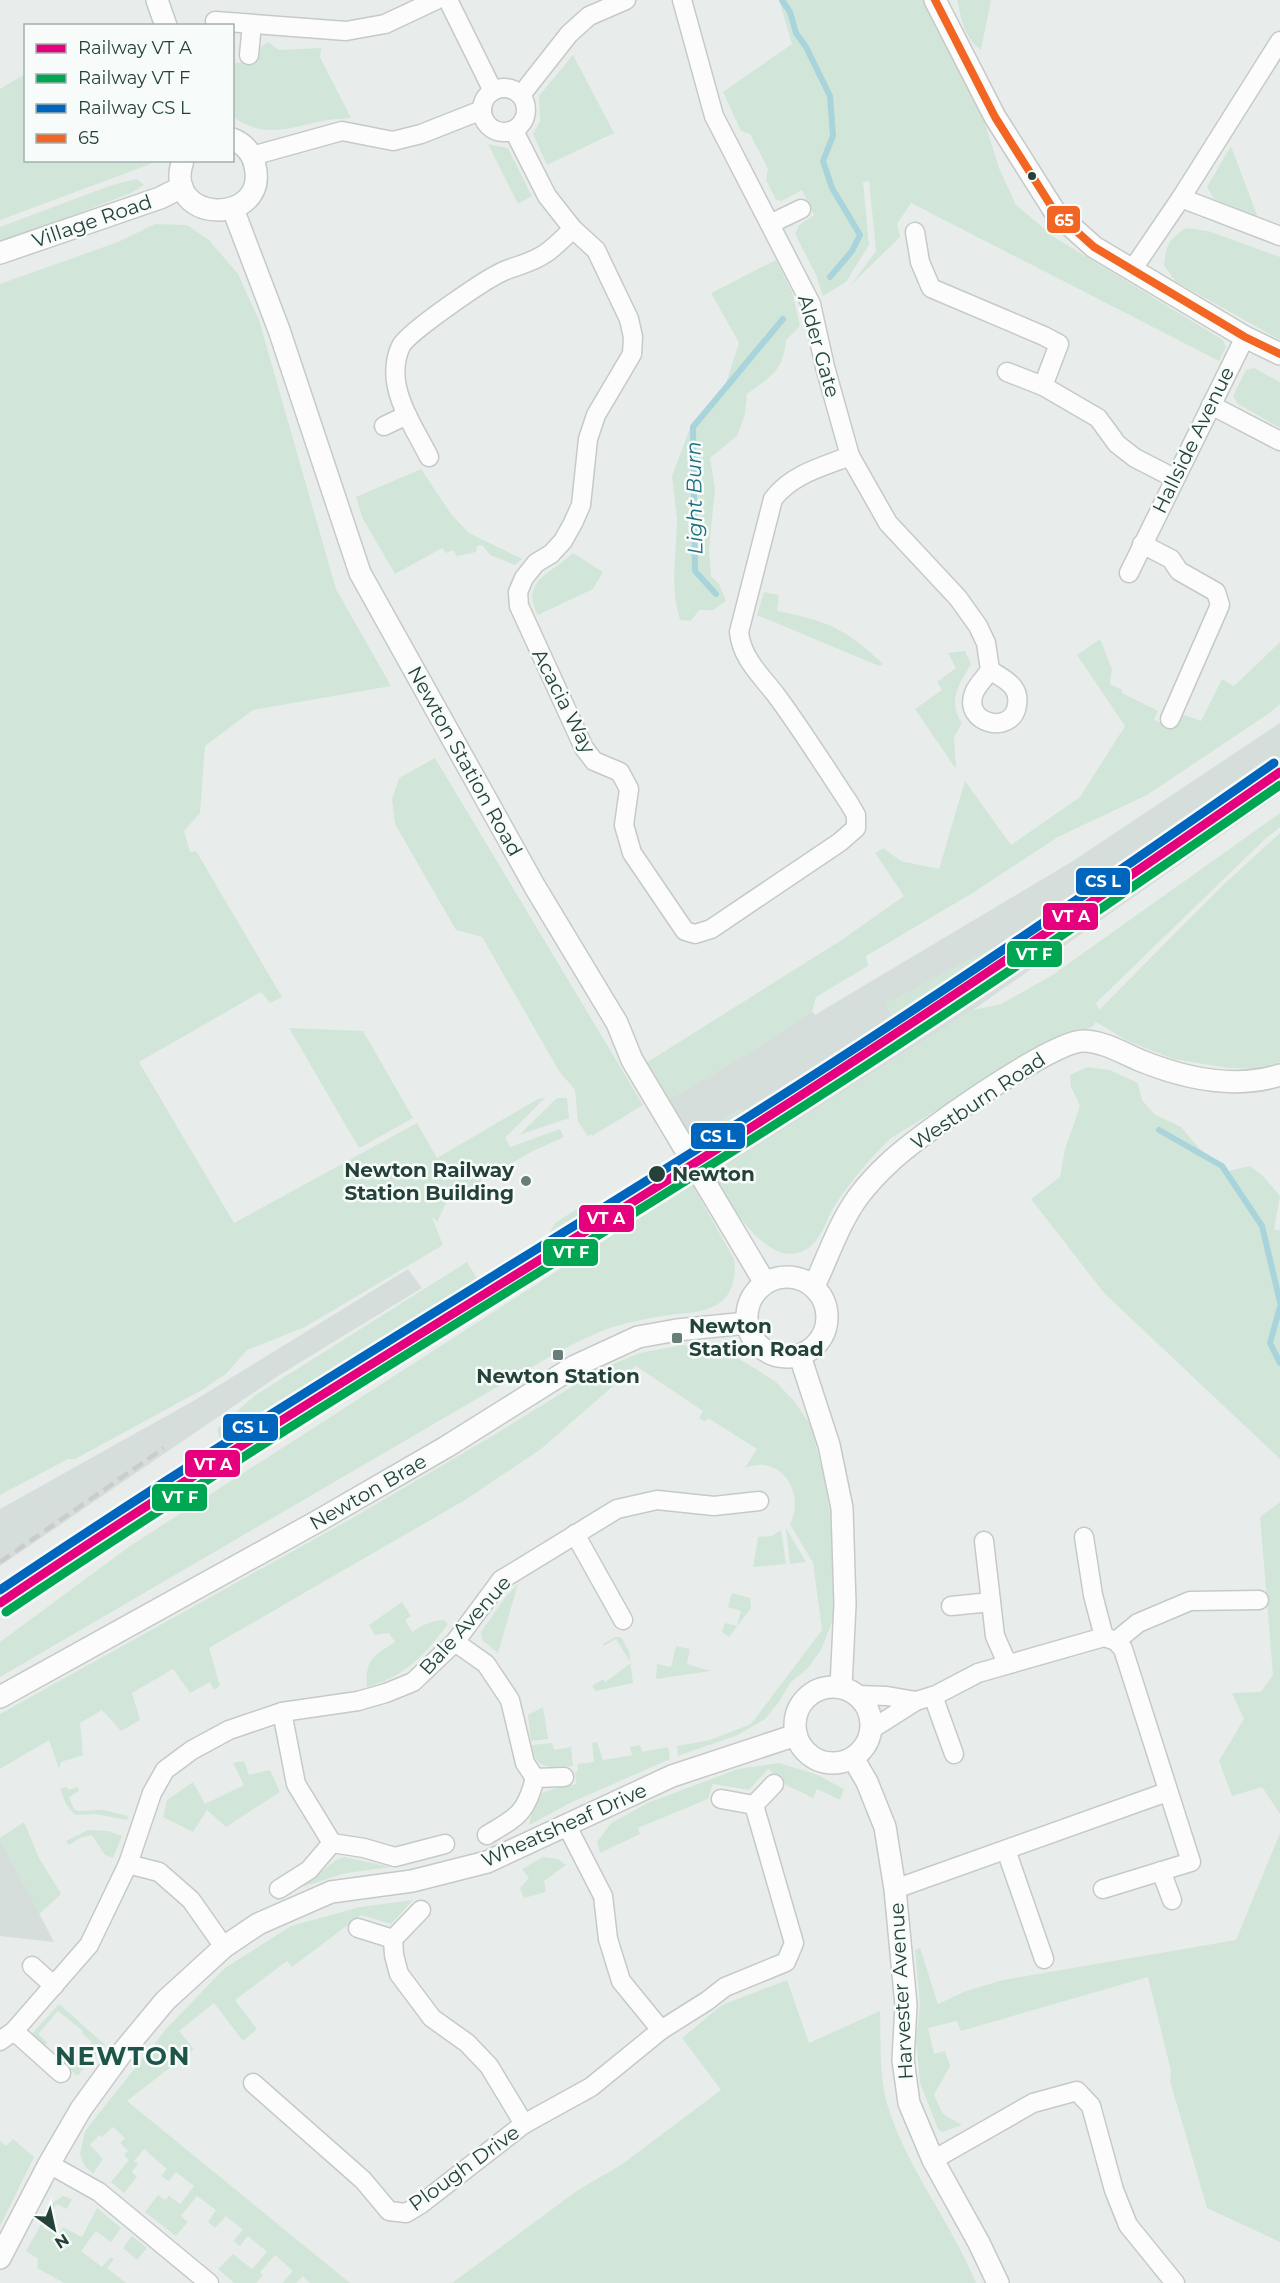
<svg xmlns="http://www.w3.org/2000/svg" width="1280" height="2283" viewBox="0 0 1280 2283" font-family="Montserrat,sans-serif">
  <style>
    .built { fill: #d6dedb; fill-rule: evenodd }
    .green { fill: #d1e6d8 }
    .lines { fill: none; stroke-linecap: round; stroke-linejoin: round }
    .stream { stroke: #a9d4db; stroke-width: 6 }
    .minor-casing { stroke: #c5cac8; stroke-width: 21 }
    .tertiary-casing { stroke: #c5cac8; stroke-width: 24 }
    .minor { stroke: #fcfcfc; stroke-width: 18 }
    .tertiary { stroke: #fcfcfc; stroke-width: 21 }
    .rail { stroke: #c9cdcc; stroke-width: 4.5; stroke-dasharray: 12 6; stroke-linecap: butt }
    .bus-1-casing { stroke: #f7fbf9; stroke-width: 12 }
    .bus-1 { stroke: #f26522; stroke-width: 8 }
    .rail-1-casing { stroke: #f7fbf9; stroke-width: 14 }
    .rail-2-casing { stroke: #f7fbf9; stroke-width: 14 }
    .rail-3-casing { stroke: #f7fbf9; stroke-width: 14 }
    .rail-1 { stroke: #e5007d; stroke-width: 9 }
    .rail-2 { stroke: #00a651; stroke-width: 9 }
    .rail-3 { stroke: #0065bd; stroke-width: 9 }
    .bus-dot { fill: #24423a; stroke: #f7fbf9; stroke-width: 2 }
    .poi-dot { fill: #697e78; stroke: #f7fbf9; stroke-width: 2 }
    .labels { text-anchor: middle; dominant-baseline: central; stroke-width: 5; stroke-linejoin: round; paint-order: stroke }
    .street-label { font-size: 20px; fill: #24423a; stroke: #f7fbf9 }
    .poi-label { font-size: 20px; font-weight: bold; fill: #24423a; stroke: #f7fbf9; text-anchor: end }
    .stop-label { font-size: 20px; font-weight: bold; fill: #24423a; stroke: #f7fbf9; text-anchor: start }
    .water-label { font-size: 21px; font-style: italic; fill: #1c6f80; stroke: #f7fbf9 }
    .district-label { font-size: 26px; font-weight: bold; letter-spacing: 1.5px; fill: #1f5548; stroke: #f7fbf9 }
    .line-badge { stroke: #f7fbf9; stroke-width: 2 }
    .badge-label { font-size: 16px; text-anchor: middle; font-weight: bold; fill: #fff }
  </style>
  <rect width="100%" height="100%" fill="#e8edeb"/>
  <g class="built">
    <path d="M1280,723V794L973,1010L713,1175L700,1153L749,1123L740,1109L692,1140L669,1099L753,1050L812,1011L815,1015L818,1013L1073,861ZM989,950L991,954L895,1020Z"/>
    <path d="M408,1269L422,1288L281,1374L0,1566V1509L195,1400Z"/>
    <path d="M0,1838L17,1871L54,1942L0,1936Z"/>
  </g>
  <g class="green">
    <path d="M779,0H923L981,111L999,168L1016,205L1054,237L1223,340L1226,347L1219,361L911,203L897,224L900,237L851,285L876,251L869,181L863,182L869,245L846,282L823,296L816,275L795,234L799,225L814,215L802,190L782,201L776,200L766,180L768,169L750,134L741,131L723,92L792,44Z"/>
    <path d="M957,0H991L981,50C965,39 961,18 957,0Z"/>
    <path d="M232,39L235,45L234,63L249,62L259,48L268,42L279,50L321,48L320,57L351,118C340,119 329,119 318,122C286,129 263,138 233,117Z"/>
    <path d="M573,55L614,133L547,165L533,134L540,121L539,96Z"/>
    <path d="M25,74L26,160L154,161L148,165L0,220V89Z"/>
    <path d="M488,144L508,148L532,196L518,204Z"/>
    <path d="M1231,146L1258,218L1214,199L1207,187Z"/>
    <path d="M137,179L144,185L131,193L0,243V227L112,185Z"/>
    <path d="M155,224L187,225L209,240L238,274L259,320L336,589L391,686L253,710L205,746L200,813L184,831L190,852L196,851L282,997L270,1003L261,992L139,1062L234,1223L417,1123L437,1158L538,1099L545,1098L505,1138L510,1147L560,1129L564,1137L533,1151L481,1180V1192L468,1196L463,1191L447,1201L437,1222L431,1215L443,1245L305,1327L247,1350L227,1373L202,1390L75,1459H68L0,1495V284L118,242Z"/>
    <path d="M1186,228L1208,231L1280,257V340L1175,281L1164,265C1166,245 1169,239 1186,228Z"/>
    <path d="M776,260L792,292L800,326L786,340C783,372 771,376 747,394L745,414L737,436L710,458L715,488L709,551L711,576L719,584L726,601L713,610H699L691,621L680,620L675,599L674,577L677,520L672,476L692,423L724,389L739,343L711,293Z"/>
    <path d="M1254,368L1280,382V428L1238,404L1233,396L1246,370Z"/>
    <path d="M421,469L451,514L469,533L522,559L515,565L490,555L482,545L477,546L476,552L457,556L453,550L446,553L442,548L395,574L362,517L356,497Z"/>
    <path d="M573,553L603,572L593,589L538,615C519,580 553,573 573,553Z"/>
    <path d="M764,592L779,595L777,611C828,621 845,628 883,664L879,666L757,615Z"/>
    <path d="M1100,639L1112,669L1110,684L1122,690V693L1158,711L1154,720L1174,728L1182,714L1201,721L1222,679L1234,686L1280,642V704L1271,712L1147,795L1058,837L971,894L866,956L868,966L816,997L812,1011L753,1050L669,1099L646,1063L840,941L904,896L875,853L883,848L901,861L939,869L965,781L1011,845L1080,797L1125,726L1077,655Z"/>
    <path d="M965,651L971,664C959,684 947,701 962,723L954,737L956,769L915,709L942,690L937,682L956,668L948,653Z"/>
    <path d="M435,758L643,1105L592,1136L591,1134L588,1136L578,1122L575,1090L559,1071L482,937L456,930L395,824L392,799L399,778Z"/>
    <path d="M1280,813V827L1264,840L1096,1003L1099,1010L1222,886L1280,833V1062L1257,1069L1228,1068L1173,1059L1128,1041L1096,1022L1092,1027L1050,1041L891,1138C870,1158 852,1180 835,1205C827,1218 823,1235 812,1245C772,1280 729,1202 713,1175L973,1010L1001,1004L1051,976Z"/>
    <path d="M989,949L991,954L895,1020L885,1004Z"/>
    <path d="M289,1028L363,1031L413,1118L359,1148Z"/>
    <path d="M1087,1067L1110,1070L1138,1083L1142,1100L1154,1114L1181,1127L1200,1149L1229,1171L1250,1166L1263,1176L1280,1196L1274,1230H1280V1459L1104,1293L1031,1199L1060,1177L1065,1149L1080,1106L1071,1087L1070,1075Z"/>
    <path d="M557,1098H567L569,1118L519,1135Z"/>
    <path d="M740,1109L749,1123L700,1153L692,1140Z"/>
    <path d="M676,1157L680,1164L555,1243L549,1234L555,1223L585,1204L589,1211Z"/>
    <path d="M692,1184L734,1259C736,1275 734,1294 718,1304C705,1313 684,1313 669,1315C649,1318 629,1322 610,1328C575,1340 542,1362 511,1379L0,1677V1642L130,1546Z"/>
    <path d="M467,1262L480,1283L221,1443L217,1429L254,1396Z"/>
    <path d="M682,1345L720,1348L756,1369L776,1382L795,1402L811,1426L823,1473L830,1514L835,1595L832,1622L821,1650L808,1668L790,1683L779,1702L765,1719L738,1735L678,1756L677,1746L710,1740L751,1724L822,1630L813,1563L790,1524C802,1502 792,1469 764,1465C758,1464 751,1466 745,1468L757,1449L708,1418L705,1422L699,1418L703,1411L636,1366L541,1449L465,1500L209,1648L220,1686L214,1690L210,1682L190,1693L173,1669L132,1693L140,1720L121,1731L102,1710L80,1723L83,1755L61,1762L59,1769L49,1740L0,1769V1714L349,1520L489,1438L599,1370L640,1353Z"/>
    <path d="M1280,1502V1814L1262,1787L1232,1796L1219,1761L1244,1719L1232,1693L1261,1692L1273,1675L1260,1517Z"/>
    <path d="M786,1528L806,1562L790,1564Z"/>
    <path d="M781,1530L786,1564L753,1567L758,1537L772,1536Z"/>
    <path d="M518,1584L498,1653L482,1640L481,1632L507,1595Z"/>
    <path d="M732,1593L750,1598L751,1608L729,1637L722,1632L725,1623L737,1626L741,1611L728,1607Z"/>
    <path d="M402,1602L411,1616L405,1620L412,1632C423,1625 431,1620 444,1620L448,1624C424,1655 406,1676 367,1687C365,1658 374,1656 395,1642L389,1633L375,1635L369,1625Z"/>
    <path d="M615,1637H621L629,1652L633,1683L596,1691L592,1686L603,1679L605,1682L631,1663L616,1639L604,1646L603,1644Z"/>
    <path d="M676,1646L690,1649L687,1664L711,1671L656,1679L657,1664L671,1667Z"/>
    <path d="M543,1707L548,1739L531,1741L528,1715Z"/>
    <path d="M597,1742L603,1760L632,1755L630,1747L640,1745L642,1752L668,1747L670,1759L572,1802L529,1825L532,1812L542,1793L559,1787L576,1784L575,1772L578,1771V1764L594,1762L592,1743Z"/>
    <path d="M552,1743L554,1750L571,1747L573,1766C554,1768 534,1771 532,1745Z"/>
    <path d="M244,1761L249,1775L270,1770L280,1792L226,1827L207,1810L193,1832L163,1817L167,1800L193,1782L205,1804L244,1785L233,1763Z"/>
    <path d="M779,1763L818,1775L844,1789L840,1800L817,1789L813,1798L788,1786L768,1769L749,1790L713,1784L708,1799L638,1828L640,1834L600,1853L597,1842L611,1823L650,1802L738,1769Z"/>
    <path d="M67,1787L68,1790L78,1787L79,1791L69,1797L74,1809L78,1811L103,1810L128,1816L127,1820L96,1814L75,1815L66,1804L60,1789Z"/>
    <path d="M24,1822L39,1858L61,1894L39,1914L0,1838Z"/>
    <path d="M88,1830L109,1831L122,1836L113,1858L105,1855L92,1835L80,1838L69,1845L66,1841Z"/>
    <path d="M1280,1833V2242L1207,2208L1170,2081L1171,2071L1148,1977L961,2031L957,2021L928,2028L934,2054L945,2051L950,2066L934,2095L943,2114L962,2125L942,2132L938,2129L920,2083L916,2040L920,2004L915,1950L920,1948L938,2004L966,1991L1003,1980L1236,1940Z"/>
    <path d="M344,1857L391,1867L346,1873L302,1887L336,1860Z"/>
    <path d="M543,1857L558,1859L566,1865L544,1881L546,1892L524,1898L520,1888L529,1878L522,1869Z"/>
    <path d="M413,1900L391,1924L361,1915L292,1967L287,1961L235,2000L257,2029L243,2041L214,2003L179,2031L194,2049L127,2101L350,2283H310L303,2276L296,2283H282L293,2271L275,2255L260,2272L263,2275L256,2283H234L218,2269L233,2254L252,2269L267,2252L248,2236L240,2246L233,2241L243,2230L226,2216L215,2228L208,2222L216,2210L197,2196L181,2216L188,2222L176,2236L145,2212L158,2195L165,2200L169,2196L180,2204L194,2186L176,2172L169,2181L161,2176L167,2169L144,2149L134,2161L138,2164L132,2172L137,2177L124,2193L111,2182L129,2160L124,2155L128,2151L120,2143L125,2138L113,2127L102,2137L99,2135L90,2145L103,2159L93,2174L84,2165L80,2154L85,2131L167,2028L225,1968L291,1926L360,1907Z"/>
    <path d="M787,1980L809,2043L880,2011C881,2042 879,2077 888,2107C908,2170 951,2222 976,2283H452L578,2190L621,2165L721,2090L682,2038L722,2005Z"/>
    <path d="M59,2004L105,2045L77,2076L60,2059L62,2055L72,2064L92,2042L82,2033L83,2031L58,2011L38,2034L48,2043L42,2045L31,2035Z"/>
    <path d="M13,2139L34,2157L0,2226V2141L6,2146Z"/>
    <path d="M63,2196L72,2199L67,2209L56,2204L43,2228L59,2235L63,2227L82,2237L97,2208L121,2228L111,2242L96,2231L81,2251L102,2267L111,2257L114,2259L107,2268L126,2283H64L37,2268L38,2259L26,2251L53,2203Z"/>
    <path d="M132,2236L147,2248L137,2260L123,2248Z"/>
  </g>
  <g class="lines">
    <g class="stream">
      <path d="M782,0L790,12L796,33L806,47L830,96L833,136L823,161L832,188L860,235L852,251L830,277"/>
      <path d="M716,594L695,571L693,427L783,319"/>
      <path d="M1159,1130L1222,1166L1262,1226L1280,1302"/>
      <path d="M1280,1307L1270,1343L1280,1363"/>
    </g>
    <defs>
      <g id="minor">
        <path d="M448,0L493,91"/>
        <path d="M682,0L714,116L811,304L825,367L850,456L888,523L958,598L978,626L986,643L990,670"/>
        <path d="M215,21L346,31L385,24L436,0"/>
        <path d="M249,55L252,24"/>
        <circle cx="504" cy="110" r="22"/>
        <path d="M521,95L569,34L589,16L626,0"/>
        <path d="M514,131L547,196L573,229L596,250L629,319L633,337L632,354L596,415L588,439L581,505L573,523L563,541L551,554L536,563L524,578L518,592L519,606L584,748L594,761L620,772L629,789L624,825L632,853L685,931L695,934L711,929L840,842L856,828V815L849,803C825,767 802,730 776,695C760,674 742,659 739,632L773,499C792,474 822,467 850,456"/>
        <path d="M252,156L342,131L393,141L421,134L482,110"/>
        <path d="M1181,198L1280,236"/>
        <path d="M770,224L801,209"/>
        <path d="M915,232L920,262L931,288L1044,336L1059,344L1043,386"/>
        <path d="M1132,270L1181,198L1280,41"/>
        <path d="M1007,372L1043,386L1098,418L1117,444L1135,458L1174,478"/>
        <path d="M1211,405L1280,441"/>
        <path d="M384,426L407,415"/>
        <path d="M429,457C418,435 402,411 397,387C394,374 395,358 401,346C408,332 487,278 504,271C518,265 532,263 546,253C555,247 564,237 573,229"/>
        <path d="M1142,544L1171,559L1179,571L1216,592L1220,605L1170,719"/>
        <path d="M1129,573L1245,337"/>
        <path d="M990,670C997,675 1008,680 1013,687C1017,692 1018,699 1017,705C1013,736 962,724 974,693C977,685 986,677 990,670Z"/>
        <path d="M575,1534L623,1620"/>
        <path d="M1084,1537L1093,1595L1104,1637"/>
        <path d="M984,1541L995,1636L1007,1663"/>
        <path d="M951,1606L991,1602"/>
        <path d="M1116,1641L1138,1623L1190,1601L1259,1600"/>
        <path d="M455,1642L486,1664L510,1700L525,1763L535,1778"/>
        <path d="M858,1695L887,1696L916,1701"/>
        <path d="M933,1696L954,1754"/>
        <path d="M282,1712L296,1784L332,1843"/>
        <path d="M872,1729L916,1701L936,1695L978,1673L1104,1637L1116,1641L1123,1649L1191,1862L1103,1889"/>
        <path d="M721,1799L754,1805L774,1784"/>
        <path d="M567,1826L603,1896L608,1939L621,1981L661,2030L707,2001L725,1987L786,1962L794,1943L754,1805"/>
        <path d="M487,1835C517,1817 526,1814 535,1778L564,1777"/>
        <path d="M1006,1850L1044,1959"/>
        <path d="M128,1864L152,1793L165,1770L192,1750L229,1730L282,1712L358,1701L386,1693L413,1682L455,1642L501,1580L617,1509L657,1500L714,1506L759,1501"/>
        <path d="M1161,1871L1172,1900"/>
        <path d="M279,1889L309,1870L332,1843L364,1848L395,1857L445,1844"/>
        <path d="M895,1889L1167,1792"/>
        <path d="M358,1928L393,1939L421,1910"/>
        <path d="M393,1939L394,1955L399,1974L432,2018L467,2043L489,2066L524,2124"/>
        <path d="M32,1966L54,1986"/>
        <path d="M14,2031L61,2073"/>
        <path d="M0,2041L14,2031L89,1945L128,1864L159,1872L191,1900L224,1947"/>
        <path d="M253,2083L363,2180L389,2211L406,2213L421,2204L524,2124L591,2087L661,2030"/>
        <path d="M933,2160L1033,2103L1077,2091L1091,2106L1114,2190L1128,2225L1175,2283"/>
        <path d="M49,2164L99,2192L209,2283"/>
      </g>
      <g id="tertiary">
        <path d="M157,0L166,26"/>
        <path d="M935,0L995,117L1055,212L1094,247L1245,337L1280,354"/>
        <path d="M183,160C161,224 269,227 255,166C253,154 244,143 232,139"/>
        <path d="M233,209L279,330L360,573L535,887L617,1023L632,1060L765,1283"/>
        <path d="M0,253L160,198L182,187"/>
        <circle cx="787" cy="1317" r="40"/>
        <path d="M814,1286C828,1257 839,1223 858,1197C867,1185 878,1173 889,1163C914,1138 1051,1041 1083,1041C1102,1041 1121,1052 1139,1060C1183,1078 1233,1090 1280,1075"/>
        <path d="M800,1356L829,1445L842,1508L845,1604L841,1687"/>
        <circle cx="833" cy="1725" r="38"/>
        <path d="M0,1697L318,1521L446,1447L575,1366L638,1337L677,1330L747,1323"/>
        <path d="M853,1758L867,1782L885,1827L895,1889L906,2005L903,2060L909,2103L933,2160L979,2243L998,2283"/>
        <path d="M0,2258L49,2164L81,2109L121,2054L165,2001L224,1947L258,1924L331,1892L412,1881L487,1862L672,1776L796,1735"/>
      </g>
    </defs>
    <use href="#minor" class="minor-casing"/>
    <use href="#tertiary" class="tertiary-casing"/>
    <use href="#minor" class="minor"/>
    <use href="#tertiary" class="tertiary"/>
    <path class="rail" d="M0,1562L164,1448"/>
    <defs>
      <path id="bus-1" d="M935,0L995,117L1055,212L1094,247L1245,337L1280,354"/>
    </defs>
    <use href="#bus-1" class="bus-1-casing"/>
    <use href="#bus-1" class="bus-1"/>
    <defs>
      <path id="rail-1" d="M0,1603C248,1435 506,1284 758,1123C935,1010 1108,892 1280,772"/>
      <path id="rail-2" d="M6,1612C253,1445 509,1293 760,1134C937,1022 1109,904 1280,785"/>
      <path id="rail-3" d="M0,1590C245,1425 499,1275 748,1117C927,1004 1101,884 1274,763"/>
    </defs>
    <use href="#rail-1" class="rail-1-casing"/>
    <use href="#rail-2" class="rail-2-casing"/>
    <use href="#rail-3" class="rail-3-casing"/>
    <use href="#rail-1" class="rail-1"/>
    <use href="#rail-2" class="rail-2"/>
    <use href="#rail-3" class="rail-3"/>
  </g>
  <g class="bus-dot">
    <circle cx="1032" cy="176" r="5"/>
    <circle cx="657" cy="1174" r="9"/>
  </g>
  <g class="poi-dot">
    <circle cx="526" cy="1181" r="6"/>
    <rect x="671" y="1332" width="12" height="12" rx="3"/>
    <rect x="552" y="1349" width="12" height="12" rx="3"/>
  </g>
  <g class="labels">
    <g class="street-label">
      <text transform="translate(92 221) rotate(-19)">Village Road</text>
      <text transform="translate(819 346) rotate(74)">Alder Gate</text>
      <text transform="translate(1193 440) rotate(-64)">Hallside Avenue</text>
      <text transform="translate(564 701) rotate(63)">Acacia Way</text>
      <text transform="translate(465 761) rotate(61)">Newton Station Road</text>
      <text transform="translate(978 1101) rotate(-34)">Westburn Road</text>
      <text transform="translate(368 1492) rotate(-30)">Newton Brae</text>
      <text transform="translate(465 1625) rotate(-48)">Bale Avenue</text>
      <text transform="translate(564 1825) rotate(-24)">Wheatsheaf Drive</text>
      <text transform="translate(901 1991) rotate(-93)">Harvester Avenue</text>
      <text transform="translate(464 2168) rotate(-36)">Plough Drive</text>
    </g>
    <g class="poi-label">
      <text x="514" y="1170">Newton Railway<tspan x="514" dy="23">Station Building</tspan></text>
      <text x="689" y="1326" text-anchor="start">Newton<tspan x="689" dy="23">Station Road</tspan></text>
      <text x="558" y="1376" text-anchor="middle">Newton Station</text>
    </g>
    <g class="stop-label">
      <text x="672" y="1174">Newton</text>
    </g>
    <g class="water-label">
      <text transform="translate(694 498) rotate(-91)">Light Burn</text>
    </g>
    <g class="district-label">
      <text x="123" y="2056">NEWTON</text>
    </g>
  </g>
  <g class="line-badge">
    <rect x="1046" y="205" width="35" height="29" rx="6" fill="#f26522"/>
    <rect x="1075" y="867" width="56" height="29" rx="6" fill="#0065bd"/>
    <rect x="1042" y="902" width="57" height="29" rx="6" fill="#e5007d"/>
    <rect x="1006" y="940" width="57" height="28" rx="6" fill="#00a651"/>
    <rect x="690" y="1122" width="56" height="28" rx="6" fill="#0065bd"/>
    <rect x="578" y="1204" width="57" height="29" rx="6" fill="#e5007d"/>
    <rect x="542" y="1238" width="57" height="29" rx="6" fill="#00a651"/>
    <rect x="222" y="1413" width="57" height="29" rx="6" fill="#0065bd"/>
    <rect x="184" y="1449" width="57" height="29" rx="6" fill="#e5007d"/>
    <rect x="151" y="1483" width="57" height="29" rx="6" fill="#00a651"/>
  </g>
  <g class="badge-label">
    <text x="1064" y="226">65</text>
    <text x="1103" y="887">CS L</text>
    <text x="1071" y="922">VT A</text>
    <text x="1034" y="960">VT F</text>
    <text x="718" y="1142">CS L</text>
    <text x="606" y="1224">VT A</text>
    <text x="571" y="1258">VT F</text>
    <text x="250" y="1433">CS L</text>
    <text x="213" y="1470">VT A</text>
    <text x="180" y="1503">VT F</text>
  </g>
  <rect x="24" y="24" width="210" height="138" fill="#f7fbf9" stroke="#a3b1ad" stroke-width="1.5"/>
  <rect x="36" y="44" width="30" height="9" fill="#e5007d" stroke="#a3b1ad" stroke-width="1.5"/>
  <text x="78" y="54" font-size="18" fill="#24423a">Railway VT A</text>
  <rect x="36" y="74" width="30" height="9" fill="#00a651" stroke="#a3b1ad" stroke-width="1.5"/>
  <text x="78" y="84" font-size="18" fill="#24423a">Railway VT F</text>
  <rect x="36" y="104" width="30" height="9" fill="#0065bd" stroke="#a3b1ad" stroke-width="1.5"/>
  <text x="78" y="114" font-size="18" fill="#24423a">Railway CS L</text>
  <rect x="36" y="134" width="30" height="9" fill="#f26522" stroke="#a3b1ad" stroke-width="1.5"/>
  <text x="78" y="144" font-size="18" fill="#24423a">65</text>
  <g transform="translate(54 2229) rotate(147)" stroke="#f7fbf9" stroke-width="4.5" paint-order="stroke">
  <path d="M0-4.5L10 22L0 15L-10 22Z" fill="#24423a"/>
  <text y="-9" font-size="16" font-weight="bold" text-anchor="middle" fill="#24423a">N</text>
  </g>
</svg>
